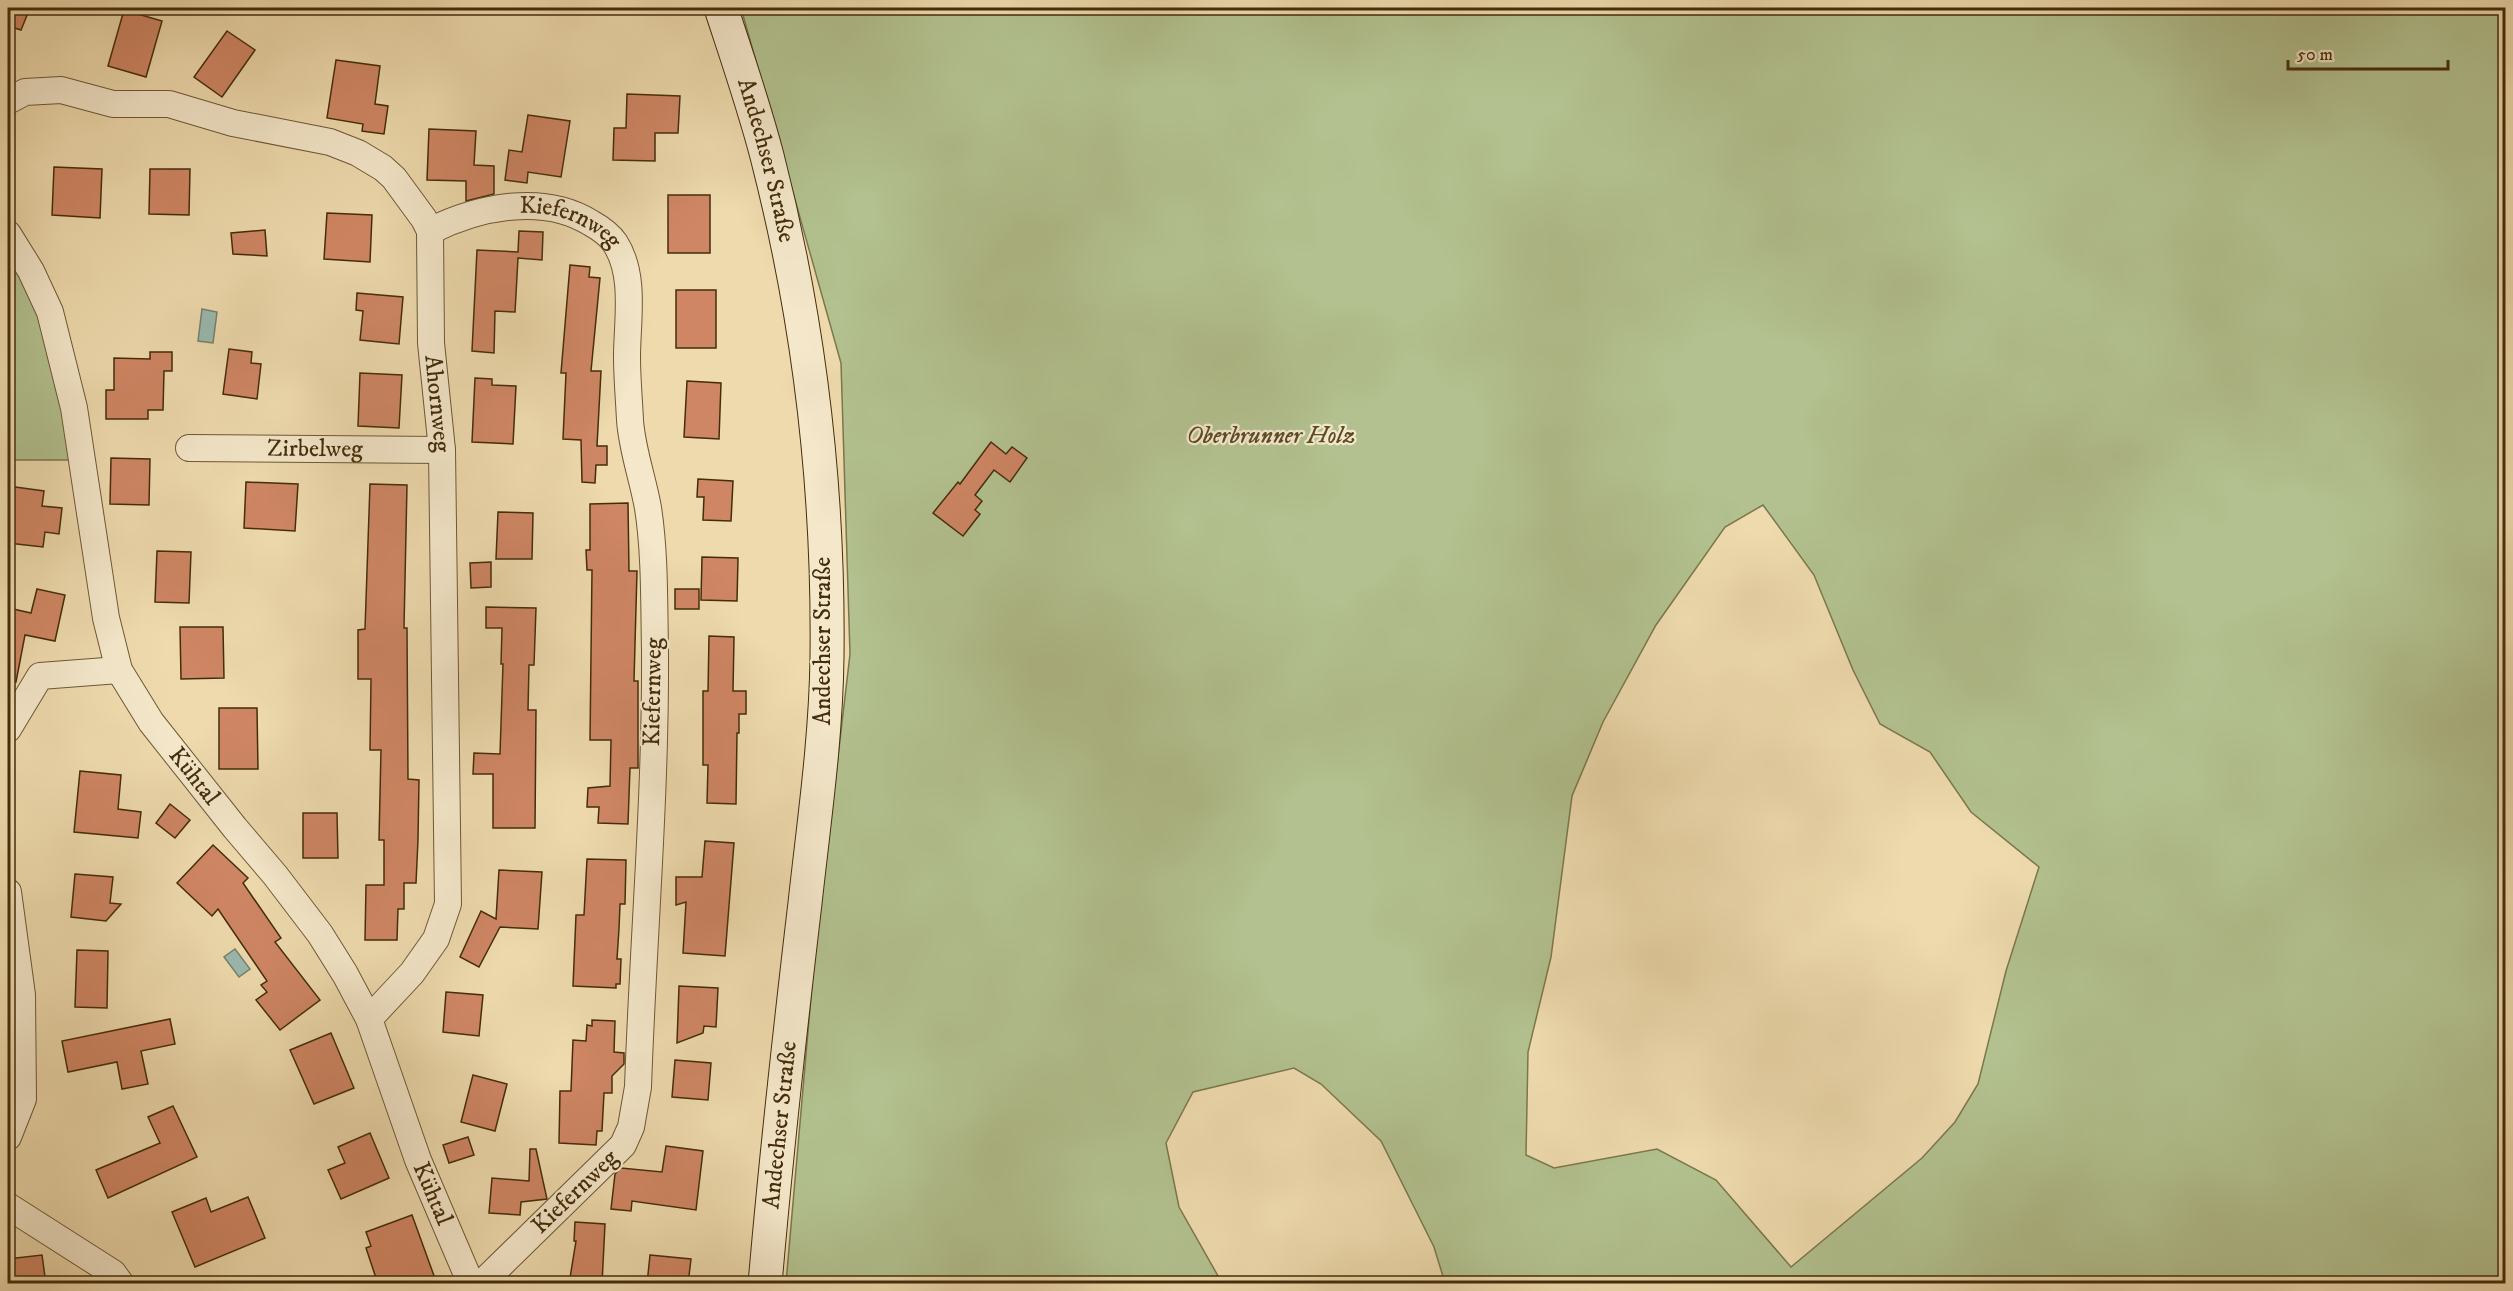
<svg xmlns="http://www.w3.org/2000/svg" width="2513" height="1291" viewBox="0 0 2513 1291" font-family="'IM FELL DW Pica',serif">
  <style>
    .green { fill: #b2c18f; stroke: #7b774d; stroke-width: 1.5; fill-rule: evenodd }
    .water { fill: #9abab0; stroke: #78826e; stroke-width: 1.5 }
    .building { fill: #cf8664; stroke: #442d0b; stroke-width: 1.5 }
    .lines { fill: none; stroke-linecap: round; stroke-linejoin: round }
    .street-casing { stroke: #6e5834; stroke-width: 28 }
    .secondary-casing { stroke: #442d0b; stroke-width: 35 }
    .street { stroke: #f4e7ca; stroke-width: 26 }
    .secondary { stroke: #f4e7ca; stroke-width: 33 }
    .labels { text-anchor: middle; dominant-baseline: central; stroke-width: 4.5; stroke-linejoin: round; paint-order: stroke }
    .street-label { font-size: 24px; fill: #442d0b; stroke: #f4e7ca }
    .park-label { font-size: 24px; font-style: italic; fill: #5a4b25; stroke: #f4e7ca }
  </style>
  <rect width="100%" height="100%" fill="#eedaad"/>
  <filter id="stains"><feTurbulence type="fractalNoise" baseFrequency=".00333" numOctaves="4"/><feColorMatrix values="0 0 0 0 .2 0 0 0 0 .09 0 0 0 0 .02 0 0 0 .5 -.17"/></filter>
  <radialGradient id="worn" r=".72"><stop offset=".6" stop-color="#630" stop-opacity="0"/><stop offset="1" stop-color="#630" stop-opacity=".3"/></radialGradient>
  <g class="green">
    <path d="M741,8H2505V1283H1445L1434,1247L1381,1141L1321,1084L1294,1068L1193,1092L1166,1143L1179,1207L1222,1283H786L814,963L850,654L841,363ZM1763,505L1814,575L1853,670L1880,724L1930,752L1971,812L2039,867L2006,971L1978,1084L1955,1122L1922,1158L1791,1267L1716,1180L1657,1149L1554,1168L1526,1155L1528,1052L1551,957L1572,796L1603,722L1656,625L1725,527Z"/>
    <path d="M8,244L46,317L77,460H8Z"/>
  </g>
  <g class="water">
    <path d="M202,309L217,312L213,343L198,341Z"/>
    <path d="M235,949L250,969L239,977L224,957Z"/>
  </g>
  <g class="building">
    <path d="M8,8H30L21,30L8,26Z"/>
    <path d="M124,10L162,21L146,77L108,66Z"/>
    <path d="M227,31L255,50L222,97L194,77Z"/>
    <path d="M336,60L380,66L375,104L388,106L384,134L362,131L363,124L327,118Z"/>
    <path d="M627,94L680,96L678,133H655V161L613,160L614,128H626Z"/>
    <path d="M528,115L570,121L561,177L528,172L527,183L505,180L509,150L522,152Z"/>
    <path d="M429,129L476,131L474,165L494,166V194L466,201V181L427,180Z"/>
    <path d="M54,167L102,169L100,218L52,215Z"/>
    <path d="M150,169H190L189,215L149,214Z"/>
    <rect x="668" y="195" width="42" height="58"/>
    <path d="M327,213L372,215L370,262L324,259Z"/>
    <path d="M265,230L267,256L233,254L231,233Z"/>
    <path d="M519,231L543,232L542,260L518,258L515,312L495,311L494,353L472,351L477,250L518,252Z"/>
    <path d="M570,265L590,267L589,277L600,278L591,371H601L597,446H607V465H596L595,483L582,482L581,440L563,439L566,373H561Z"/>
    <rect x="676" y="290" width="40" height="58"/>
    <path d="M357,293L403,297L399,344L360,340L363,311L356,310Z"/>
    <path d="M229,349L252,352L251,363L261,364L257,399L223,394Z"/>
    <path d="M150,352H172V371H164L163,410H148V419H106V390H114V358L150,359Z"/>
    <path d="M360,373L402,375L399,428L358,426Z"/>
    <path d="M475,378L492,379V385L516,386L513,444L472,442Z"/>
    <path d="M687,381L721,383L719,439L684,437Z"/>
    <path d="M991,442L1006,454L1012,447L1027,458L1010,482L994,470L975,495L982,501L975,510L980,514L963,536L933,513L958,482L960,484Z"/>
    <path d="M111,458L150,459L149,505L110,504Z"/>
    <path d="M698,479L733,481L731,521L703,520L704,497H697Z"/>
    <path d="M246,482L298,484L295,531L244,528Z"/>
    <path d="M370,484L407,485L404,628H407L408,779L419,780L418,840L416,883H404V909H398L397,940H365L366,885H384V840H379L381,750H370L371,679H358V630L365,629Z"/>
    <path d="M8,486L44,491L42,506L62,508L59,534L45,532L43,547L8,543Z"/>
    <path d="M628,503L629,571H637L634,681H638V768H630L628,824L598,823L599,807H587L588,788L610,786L611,740H590L592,570H587L586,550H590V504Z"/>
    <path d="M498,512L533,513L532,559H496Z"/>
    <path d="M157,551L191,552L189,603L155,602Z"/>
    <path d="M702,557L738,558L737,601L701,600Z"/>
    <path d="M491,562V587L471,588L470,563Z"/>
    <path d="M37,589L65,595L55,641L25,635L16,682L8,681V635L13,609L31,613Z"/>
    <rect x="675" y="589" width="24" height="20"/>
    <path d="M486,607L536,608L534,665H529L528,710H536L535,828H493V774H473L474,753L500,754L503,664H501L502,628H486Z"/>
    <path d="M180,627H223L224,678L181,679Z"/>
    <path d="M709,636L734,637L733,691H746V714H739V733H737L736,804L707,803L708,765H703V691H708Z"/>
    <path d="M219,708H257L258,769H219Z"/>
    <path d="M80,771L121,775L118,809L141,812L138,838L74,832Z"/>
    <path d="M170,804L190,820L175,838L156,823Z"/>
    <path d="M303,813H337L338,858H303Z"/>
    <path d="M705,841L734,843L725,956L683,953L686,902L676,905V877H702Z"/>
    <path d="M213,845L248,878L243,883L281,938L275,942L320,1000L280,1030L256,1000L267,992L261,985L267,981L218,909L212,916L177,883Z"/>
    <path d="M587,859L626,860L625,904H620L619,929L617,959H621L620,984H616V988L573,986L576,915H584Z"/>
    <path d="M499,870L542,872L538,929L500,927L479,967L460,957L481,911L496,919Z"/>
    <path d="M75,874L113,877L110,903L121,904L106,921L71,917Z"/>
    <path d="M77,950L108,951L107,1008L75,1007Z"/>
    <path d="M679,986L718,988L716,1027L704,1026L703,1033L677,1043Z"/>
    <path d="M446,992L483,995L479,1036L443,1032Z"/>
    <path d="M170,1019L175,1044L141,1051L148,1084L122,1089L117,1062L68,1072L62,1041Z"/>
    <path d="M592,1020L615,1021L614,1052L624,1053V1064L612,1076V1093H604L602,1131H597L596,1145L559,1143L560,1091H571L573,1040L586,1041L587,1025L592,1026Z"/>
    <path d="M331,1033L354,1088L314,1104L290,1050Z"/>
    <path d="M675,1060L711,1063L708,1100L672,1097Z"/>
    <path d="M473,1075L507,1084L495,1131L461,1122Z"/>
    <path d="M173,1106L197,1157L108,1198L96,1170L160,1143L148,1117Z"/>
    <path d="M370,1133L389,1178L341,1199L328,1170L345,1163L338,1147Z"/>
    <path d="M468,1137L474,1155L449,1163L443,1145Z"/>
    <path d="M666,1146L703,1151L696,1210L632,1201L631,1211L611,1209L615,1174L621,1168L662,1172Z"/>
    <path d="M530,1149H536L547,1199L521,1202L520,1215L489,1213L492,1178L529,1181Z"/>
    <path d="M248,1197L265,1238L195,1267L172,1212L206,1198L211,1212Z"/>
    <path d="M412,1215L437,1284H378L366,1248L371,1246L366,1232Z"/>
    <path d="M575,1222L605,1224L602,1284H569L576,1241H574Z"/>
    <path d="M42,1255L46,1284H8V1259Z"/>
    <path d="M650,1255L691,1259L688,1284H647Z"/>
  </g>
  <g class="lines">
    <defs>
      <g id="street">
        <path id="s1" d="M8,101L25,92L61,90L113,104H169L233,123L330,142L358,153L383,168L394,178L424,219L430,231L431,343L442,450L448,904L436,939L412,973L369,1019"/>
        <path id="s2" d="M430,231C478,207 543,193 591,223C600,228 609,234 615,243C636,275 627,321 627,357C627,378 629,399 630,420C632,450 643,479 648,508C655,552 654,605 655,650C656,795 643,941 638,1087L631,1127L623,1145L481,1284"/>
        <path id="s3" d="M8,234L31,271L50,312L74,408L106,618L119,670L151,722L235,828L275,875L320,934L345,974L369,1019L418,1160L471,1284"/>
        <path id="s4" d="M189,448L442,450"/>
        <path d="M8,729L40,676L119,670"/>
        <path d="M8,892L22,995L23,1099L8,1137"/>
        <path d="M8,1206L113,1273L121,1284"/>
      </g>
      <g id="secondary">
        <path id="s5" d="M721,8C737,57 754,106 767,156C809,319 829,489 827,657C826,739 814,821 805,903C790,1030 776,1156 765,1284"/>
      </g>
    </defs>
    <use href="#street" class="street-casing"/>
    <use href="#secondary" class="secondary-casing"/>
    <use href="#street" class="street"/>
    <use href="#secondary" class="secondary"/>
  </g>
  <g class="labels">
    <g class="street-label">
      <text stroke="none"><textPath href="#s5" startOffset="159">Andechser Straße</textPath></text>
      <text stroke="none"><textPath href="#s2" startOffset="148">Kiefernweg</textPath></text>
      <text stroke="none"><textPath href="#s1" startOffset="642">Ahornweg</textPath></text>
      <text stroke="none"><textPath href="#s4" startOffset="126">Zirbelweg</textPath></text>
      <text transform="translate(823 641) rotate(-90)">Andechser Straße</text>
      <text transform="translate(653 692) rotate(-89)">Kiefernweg</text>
      <text stroke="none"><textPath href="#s3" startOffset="584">Kühtal</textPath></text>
      <text transform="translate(780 1125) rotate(-84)">Andechser Straße</text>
      <text transform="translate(575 1192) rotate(-44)">Kiefernweg</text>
      <text stroke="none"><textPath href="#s3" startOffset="1070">Kühtal</textPath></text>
    </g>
    <g class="park-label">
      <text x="1271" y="436">Oberbrunner Holz</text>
    </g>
  </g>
  <rect width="2513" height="1291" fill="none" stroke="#eedaad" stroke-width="30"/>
  <rect x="9" y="9" width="2495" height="1273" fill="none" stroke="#442d0b" stroke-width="3"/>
  <rect x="15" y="15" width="2483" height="1261" fill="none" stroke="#442d0b" stroke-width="1.5"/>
  <path d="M2288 60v9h160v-9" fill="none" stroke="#442d0b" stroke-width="3"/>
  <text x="2297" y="60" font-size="18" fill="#442d0b" stroke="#f4e7ca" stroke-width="4.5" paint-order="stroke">50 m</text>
  <rect width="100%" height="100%" filter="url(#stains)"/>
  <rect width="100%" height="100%" fill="url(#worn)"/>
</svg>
